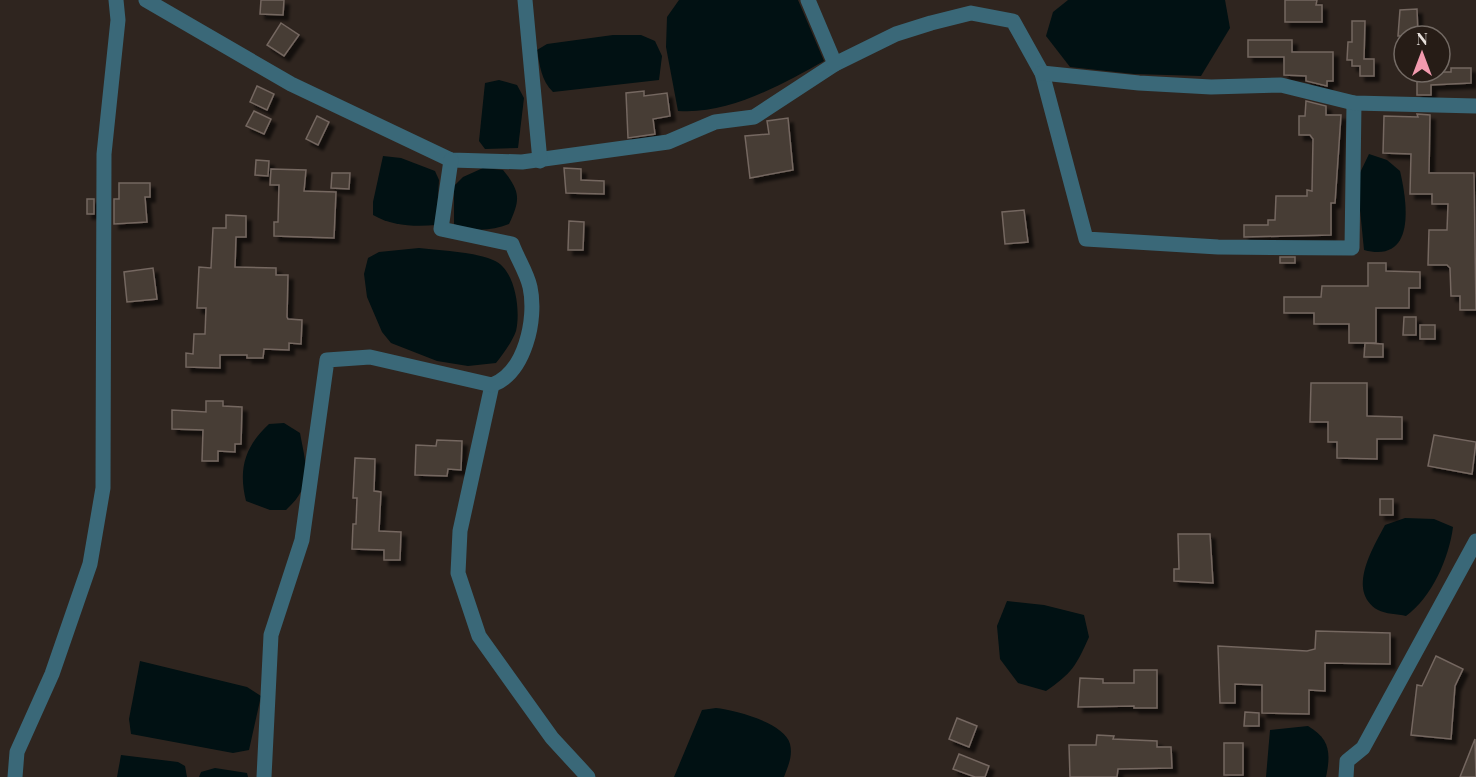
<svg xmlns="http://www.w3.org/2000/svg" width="1476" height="777" viewBox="0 0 1476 777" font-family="'Playfair Display',serif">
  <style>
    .water { fill: #011113 }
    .building { fill: #473c35; stroke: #746760; stroke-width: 1.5; filter: url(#shadow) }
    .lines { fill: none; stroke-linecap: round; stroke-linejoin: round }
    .minor { stroke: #3a6878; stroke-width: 15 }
  </style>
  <defs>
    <filter id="shadow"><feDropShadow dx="5" dy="5" stdDeviation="1.5" flood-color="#0009"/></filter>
  </defs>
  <rect width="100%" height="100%" fill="#2f251f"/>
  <g class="water">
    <path d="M679,0H798L824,61C781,85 728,115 678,111L666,47L667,17Z"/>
    <path d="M1068,0H1225L1230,28L1201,76L1134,74L1070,67L1046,36L1053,12Z"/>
    <path d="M613,35H641L655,41L662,56L659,80L553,92C541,80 540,66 537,50L547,44Z"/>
    <path d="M499,80L517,85L524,98L518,148L485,149L479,141L485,83Z"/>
    <path d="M1369,154L1387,160L1400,171C1407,201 1417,264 1364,250L1357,179Z"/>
    <path d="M383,156L401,158L435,171L439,180L436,225C415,227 392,226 373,215V202Z"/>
    <path d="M483,168L503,170C520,191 521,199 509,224C490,231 473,232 454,224V186L463,177Z"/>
    <path d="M419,248C442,251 471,251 493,260C515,268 521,310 516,331C512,342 504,353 496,363L468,366L437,361L391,343L382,332L367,297L364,274L368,258L379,252Z"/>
    <path d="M284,423L300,433C306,466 314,485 286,510H270L246,501C238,469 245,446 269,424Z"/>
    <path d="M1405,518L1434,519L1453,527C1449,558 1432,597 1406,616C1398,614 1385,614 1378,610C1346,591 1373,548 1385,525Z"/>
    <path d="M1007,601L1044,605L1084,615L1089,637C1076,666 1072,673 1046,691L1018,683L1000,659L997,626Z"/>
    <path d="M140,661L247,687L261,696L249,750L233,753L131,734L129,719Z"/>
    <path d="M716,708C735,710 785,723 790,744C793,756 788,766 784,777H674L702,710Z"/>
    <path d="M1308,726C1330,739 1331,753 1326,777H1266L1270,730Z"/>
    <path d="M121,755L178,762L185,766L187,777H117Z"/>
    <path d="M215,768L247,773L248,777H199L201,772Z"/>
  </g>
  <g class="building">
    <path d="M261,0H284L283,15L260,14Z"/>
    <path d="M1285,0H1317L1316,5H1322V22H1285Z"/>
    <path d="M1417,9L1418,36H1398L1400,10Z"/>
    <path d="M1352,21H1365L1364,59H1374V76H1360V66H1352V60H1347L1348,42H1352Z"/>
    <path d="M281,23L299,35L284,56L267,45Z"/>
    <path d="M1248,40H1292V52H1333V81H1327V86L1306,81V76L1284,75V57H1248Z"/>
    <path d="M1451,68H1471V83L1431,85V95H1417V72H1451Z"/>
    <path d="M257,86L274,94L267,110L250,102Z"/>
    <path d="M644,91V96L667,93L670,116L653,119L655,134L628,138L626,93Z"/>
    <path d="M1306,101L1326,106V115H1341L1335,203H1331V235L1244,237V225H1268V220H1275L1276,196H1307V190L1312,191L1313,139L1310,135H1299V116H1305Z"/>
    <path d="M254,111L271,119L264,134L246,126Z"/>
    <path d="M1417,114L1430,115L1429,173H1474L1476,310H1460V296H1451L1450,268L1447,265H1428L1429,230H1447L1448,204H1432V194H1410L1411,154L1383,153L1384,116L1418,117Z"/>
    <path d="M317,116L329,122L318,145L306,139Z"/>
    <path d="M788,118L793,170L750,178L745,136L769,134L767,121Z"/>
    <path d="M256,160L269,161L268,176L255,175Z"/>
    <path d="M564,168L581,169V180L604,181V194L566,193Z"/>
    <path d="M271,169L306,170L304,191L336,192L334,238L274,236V222H278L279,185H270Z"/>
    <path d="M332,173H350L349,189L331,188Z"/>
    <path d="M119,183H150V197H145L147,222L114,224V199H119Z"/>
    <rect x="87" y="199" width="7" height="15"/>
    <path d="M1024,210L1028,242L1005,244L1002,212Z"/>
    <path d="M226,215L246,216V237H236L235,267L276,268V275H288L287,317L288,319L302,320L301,344L289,343V350L264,349L263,358H247V355H220V368L186,367V353L193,354L194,334H205L206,308H197L199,267L211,268L213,228H226Z"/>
    <path d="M569,221L584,222L583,250H568Z"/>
    <rect x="1280" y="257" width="15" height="6"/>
    <path d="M1368,263H1386V271L1420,272V288H1409V308H1376V343H1349V324H1314V313H1284V297H1321L1322,286H1368Z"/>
    <path d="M153,268L157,299L127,302L124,272Z"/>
    <path d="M1404,317H1416V335H1403Z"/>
    <rect x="1420" y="325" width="15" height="14"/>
    <path d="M1365,343L1383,344V357H1364Z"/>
    <path d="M1311,383H1367V416L1402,417V439H1377V459L1337,458V442H1328V422H1310Z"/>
    <path d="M206,401H223V406L242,407L241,444H235V452L218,451V461H202L203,430L172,429V410L206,412Z"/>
    <path d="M1434,435L1476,442L1472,474L1428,466Z"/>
    <path d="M437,440L462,441L461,470L448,469L447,476L415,475L416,445L436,446Z"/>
    <path d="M355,458L375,459L374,491L381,492L379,531L401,532L400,560H384V550L352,549L353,524H356L357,498H353Z"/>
    <rect x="1380" y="499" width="13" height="16"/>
    <path d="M1178,534H1210L1213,583L1174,581V569H1179Z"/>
    <path d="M1316,631L1390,633V664L1325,663V691L1309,690V714L1262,713V685L1235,684V703H1220L1218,646L1307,651L1315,649Z"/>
    <path d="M1436,656L1463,669L1455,686L1451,739L1411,735L1417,685L1422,686Z"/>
    <path d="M1134,670H1157V708H1134V706L1078,707L1080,678L1103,679V683H1134Z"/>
    <path d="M1245,712L1259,713V726H1244Z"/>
    <path d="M957,718L977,726L969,747L949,739Z"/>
    <path d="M1097,735L1114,736L1113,739L1157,741V747H1171L1172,768L1118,769L1117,777H1070L1069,745H1096Z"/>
    <path d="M1475,739L1476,777H1460Z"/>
    <rect x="1224" y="743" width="19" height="32"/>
    <path d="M959,754L989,766L985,777H975L953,769Z"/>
  </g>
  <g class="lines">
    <g class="minor">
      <path d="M146,0L291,84L451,160L522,162L668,142L715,122L754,117L835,64L896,34L931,23L971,13L1013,21L1042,73L1086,239L1218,247L1352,248L1354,103"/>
      <path d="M525,0L540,161"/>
      <path d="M808,0L835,64"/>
      <path d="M1042,73L1139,83L1211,87L1281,85L1354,103L1476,106"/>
      <path d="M492,385L460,531L458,573L479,636L552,738L588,777"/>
      <path d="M15,777L17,752L52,674L90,564L103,488L104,154L118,20L116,0"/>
      <path d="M264,777L271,635L302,540L327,360L370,357L492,385C525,373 537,319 530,287C527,273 517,258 512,244L441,229L451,160"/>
      <path d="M1346,777L1347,761L1363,748L1476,541"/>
    </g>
  </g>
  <g transform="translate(1422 54)"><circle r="28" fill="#261c16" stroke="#736a64" stroke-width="1.5"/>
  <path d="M0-4.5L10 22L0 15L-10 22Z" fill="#f29aae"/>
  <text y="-9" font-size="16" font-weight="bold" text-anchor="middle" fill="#e6dfda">N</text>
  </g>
</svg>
